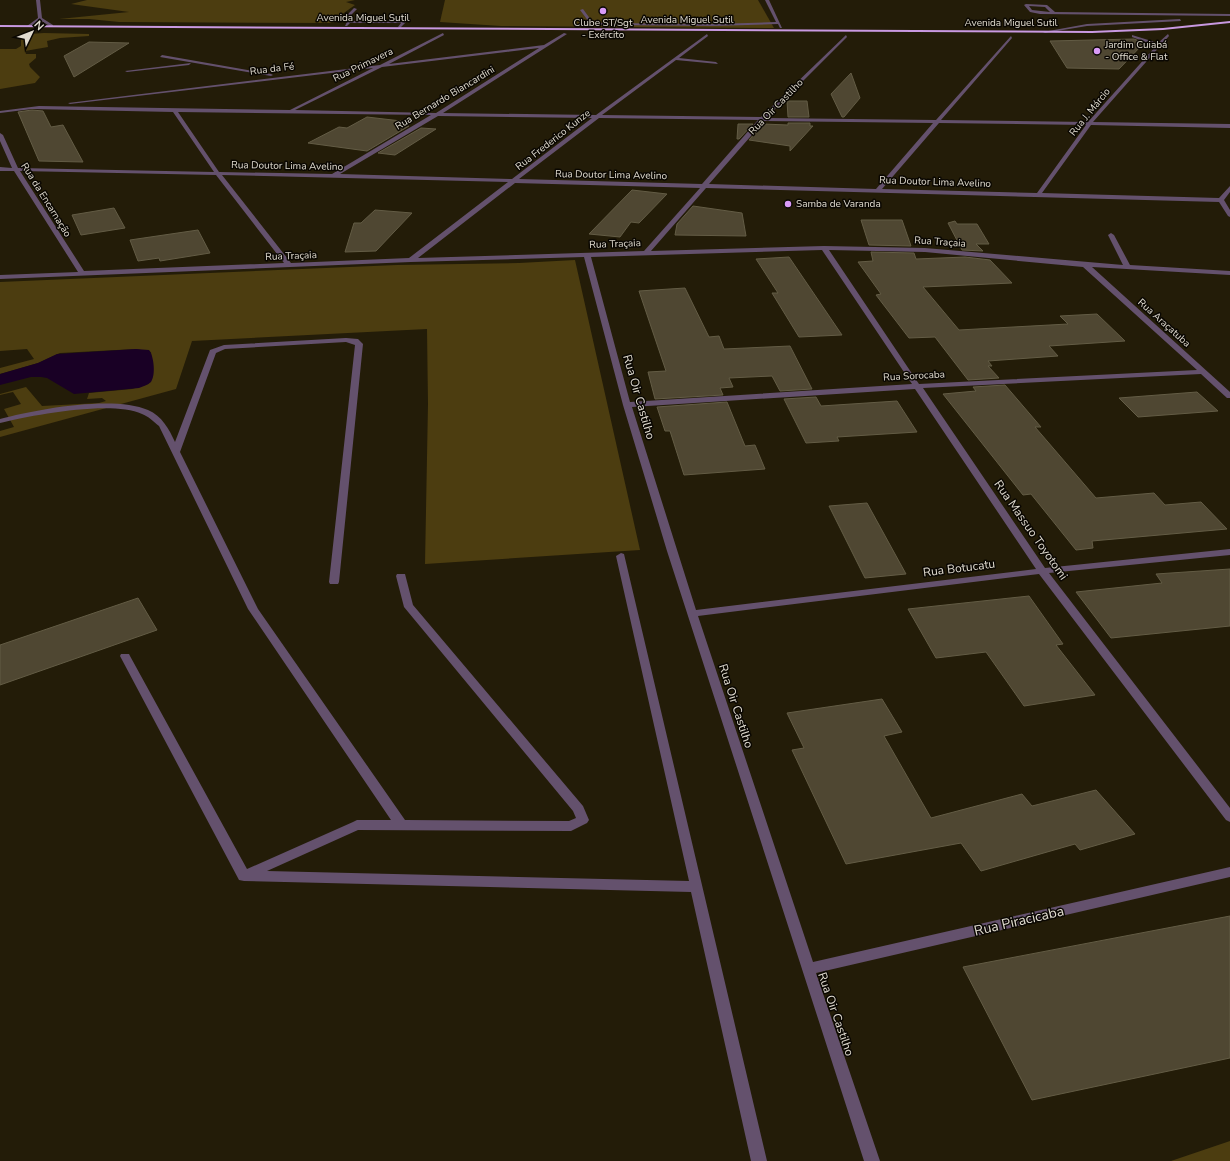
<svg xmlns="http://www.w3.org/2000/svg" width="1230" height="1161" viewBox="0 0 1230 1161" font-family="'Nunito Sans',sans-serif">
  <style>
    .green { fill: #4c3d10 }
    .water { fill: #190025 }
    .building { fill: #4f4732; stroke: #635c45 }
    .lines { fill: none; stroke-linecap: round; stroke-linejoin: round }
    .minor { fill: #64516d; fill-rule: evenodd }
    .highway { fill: #c999e1; fill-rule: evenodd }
    .poi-dot { fill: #d99af7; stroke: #0a0702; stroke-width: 1.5 }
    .labels { text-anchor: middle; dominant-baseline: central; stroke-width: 3; stroke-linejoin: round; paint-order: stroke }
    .far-street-label { font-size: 10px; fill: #e0dbcf; stroke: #0a0702 }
    .far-poi-label { font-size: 10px; fill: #e0dbcf; stroke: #0a0702; text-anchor: start }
    .street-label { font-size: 12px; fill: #e0dbcf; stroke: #0a0702 }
    .near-street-label { font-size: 14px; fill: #e0dbcf; stroke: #0a0702 }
  </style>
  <rect width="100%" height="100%" fill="#231c08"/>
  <g class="green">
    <path d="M87,0H355L346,2L355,5L341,15L337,22L329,23L119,22L89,19H59L129,12L71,4Z"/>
    <path d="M445,0H758L774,28L501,26L440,22Z"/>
    <path d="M44,33L89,34V36L60,38L47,41L48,47L25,51L26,54H36V58L29,64L30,67L40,77L35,83L0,89V49H16L21,46V38L30,34Z"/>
    <path d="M575,260L640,550L425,564L428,404L427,329L192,341L176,389L0,437V431L14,427L4,409L21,404L13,392L0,395V394L26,387L42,406L99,403L106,401L102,398L87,399L89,393L132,389L148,384L153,372L151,352L136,349L60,353L38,363L0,374V368L34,359L27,349L0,351V282L397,265L519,263Z"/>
    <path d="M1230,1141V1161H1171Z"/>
  </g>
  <path class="water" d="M136,349L149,350C154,356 156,375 151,382C148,385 143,386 139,388L74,394L47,378L41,377H31L0,385V374L38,363L57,354Z"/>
  <g class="building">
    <path d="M1134,39L1144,43L1119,69L1067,68L1050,41Z"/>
    <path d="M89,42L129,43L74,77L64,56Z"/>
    <path d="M851,73L860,98L844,117H842L831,94Z"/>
    <path d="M787,101H807L809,117H788Z"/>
    <path d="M32,110L43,111L51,127L63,125L83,162L39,161L18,112Z"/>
    <path d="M367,117L401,121L395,125L409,126L367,151L308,143L339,127L347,128Z"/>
    <path d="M788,123H810V126H813L790,151V146L749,140L763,124L788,125Z"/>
    <path d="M738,124H753L739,139H737Z"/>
    <path d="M421,128L436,129L395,155L378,153Z"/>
    <path d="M632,190L667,194L639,223L631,222L620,237L589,234Z"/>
    <path d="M693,206L742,213L746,236L675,235L677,224Z"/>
    <path d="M114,208L125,228L81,235L72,215Z"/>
    <path d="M375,210L412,213L376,251L345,252L354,223H361Z"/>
    <path d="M861,220H902L911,246L869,245Z"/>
    <path d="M955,221L957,224H977L989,244H976L983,251L962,250L948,223Z"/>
    <path d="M198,230L210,253L160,261L159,258L138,261L130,240Z"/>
    <path d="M871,252L914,253L916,259L965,257L990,260L1012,283L923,287L959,330L1068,324L1060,316L1097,314L1125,341L1049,346L1058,356L988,361L992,366H988L999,378L968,380L935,337L909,338L876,295L881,294L858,262L873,261Z"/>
    <path d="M789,257L842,335L799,337L772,293H778L756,259Z"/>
    <path d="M685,288L709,337L719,336L724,349L790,346L812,389L780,391L772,376L729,378L733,387L720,388L723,395L655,399L648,372L666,371L639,291Z"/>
    <path d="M1005,385L1041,427H1035L1096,498L1154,493L1165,505L1201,502L1227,529L1092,541L1093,548L1076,550L1031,494L1023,495L943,394L976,391L973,387Z"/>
    <path d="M1197,392L1218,411L1138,417L1119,398Z"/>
    <path d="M816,397L821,406L897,401L917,432L837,437L839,441L806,443L784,399Z"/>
    <path d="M727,402L745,446L755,445L765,469L684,475L670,431H665L657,407Z"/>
    <path d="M867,503L906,574L865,578L829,506Z"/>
    <path d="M1230,569V626L1111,638L1076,592L1162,583L1156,574Z"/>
    <path d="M1029,596L1063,644L1056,645L1095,695L1024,706L986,652L936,658L908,609Z"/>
    <path d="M138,598L157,630L0,685V645Z"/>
    <path d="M882,699L902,732L884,736L931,818L1022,794L1032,806L1096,790L1135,834L1080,850L1075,844L981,871L961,843L846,864L792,750L804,748L787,713Z"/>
    <path d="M1230,916V1058L1032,1100L963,967Z"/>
  </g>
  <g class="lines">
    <g class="minor">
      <path d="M36,0H40L42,18L53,25V27H51L40,20L30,27L27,26L38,18Z"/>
      <path d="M765,0H769L782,28H780L778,24L714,26L602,25L589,22L580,10L583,9L591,20L602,23L714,24L776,22Z"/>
      <path d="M1026,4L1047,5L1055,12L1230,14V16L1040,14L1030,12L1024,5ZM1029,6L1045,7L1050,12L1032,10Z"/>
      <path d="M354,8L357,9L348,18L350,21L406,22L400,28L398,27L401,23H350L347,26H345L347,22L344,18Z"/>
      <path d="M1180,19L1181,21L1087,26L1045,33L1043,32L1087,24Z"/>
      <path d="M443,33L444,35L389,64L544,45L564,33L567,34L443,113L596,115L707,34L708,36L679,58L716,62L718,64L676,60L602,115L761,117L846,35L847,37L766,118L936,120L1011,36L1012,38L941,120L1088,122L1156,46L1132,37V35L1158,43L1168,34L1169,36L1093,122L1230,124V128L1091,125L1042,193L1219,198L1230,186V192L1224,200L1230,210V217L1228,216L1219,202L706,188L651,251L824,246L925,248L1123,265L1108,235L1111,233L1114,235L1130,265L1230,271V275L1092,267L1230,392V398H1227L1201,374L923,388L1045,568L1230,549V555L1049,573L1230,808V822L1226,820L1039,574L698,616L813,962L1230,867V877L816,973L880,1161H864L667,551L623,405L584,257L411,262L0,279V275L78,272L14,171H0V167L12,168L0,141V133L3,135L18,168L214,172L173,112L32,109L0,113V111L39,106L290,110L373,68L70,104L68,103L380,65ZM539,48L436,113L295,110L382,67ZM178,112L431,115L332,174L219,172ZM438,116L592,118L512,179L340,174ZM599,118L758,120L702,184L519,179ZM764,121L933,123L876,189L709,184ZM939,123L1086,125L1037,193L882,189ZM20,171L216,175L284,263L84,271ZM222,175L508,182L409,258L291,263ZM515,183L700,188L644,251L418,258ZM822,250L912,384L630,402L591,257ZM829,250L925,252L1083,267L1197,370L919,384ZM915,389L1036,569L696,610L632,407Z"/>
      <path d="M162,55L271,74L273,75L271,76L160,57Z"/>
      <path d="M191,63L189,65L127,72L125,71Z"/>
      <path d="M346,338L358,339L363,344L339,582L338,584H330L329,582L355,345L346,342L225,349L216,353L180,452L258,609L405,820L569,821L576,818L573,811L404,607L396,576L397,574H405L413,605L583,806L589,820L587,823L571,831L358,830L267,871L689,881L616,556L621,553L624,554L767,1161H751L691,892L244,881L239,880L120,656L121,654H129L130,656L247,869L353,822L357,820H391L248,609L159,426C154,422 148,416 142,414C111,400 33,415 0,423V419C37,409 114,395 148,410C162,416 169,429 175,442L210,350L224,345Z"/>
    </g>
    <path class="highway" d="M1230,21V23L1163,30L1092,33L0,27V25L1092,31L1163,28Z"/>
  </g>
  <g class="poi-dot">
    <circle cx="603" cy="11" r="4"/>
    <circle cx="1097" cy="51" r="4"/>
    <circle cx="788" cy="204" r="4"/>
  </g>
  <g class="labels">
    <g class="far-street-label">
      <text x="363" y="18">Avenida Miguel Sutil</text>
      <text x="687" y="20">Avenida Miguel Sutil</text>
      <text x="1011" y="23">Avenida Miguel Sutil</text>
      <text transform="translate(363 65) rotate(-26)">Rua Primavera</text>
      <text transform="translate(272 69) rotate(-7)">Rua da Fé</text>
      <text transform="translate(445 98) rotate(-31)">Rua Bernardo Biancardini</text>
      <text transform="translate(776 107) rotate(-46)">Rua Oir Castilho</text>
      <text transform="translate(1090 112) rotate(-51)">Rua J. Márcio</text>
      <text transform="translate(553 140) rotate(-38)">Rua Frederico Kunze</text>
      <text transform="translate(287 166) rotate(1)">Rua Doutor Lima Avelino</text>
      <text transform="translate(611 175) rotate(1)">Rua Doutor Lima Avelino</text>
      <text transform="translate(935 182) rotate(2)">Rua Doutor Lima Avelino</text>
      <text transform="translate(46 200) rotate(58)">Rua da Encarnação</text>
      <text transform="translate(940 242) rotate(4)">Rua Traçaia</text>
      <text transform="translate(615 244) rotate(-2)">Rua Traçaia</text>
      <text transform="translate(291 256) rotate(-2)">Rua Traçaia</text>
      <text transform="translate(1164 323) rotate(42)">Rua Araçatuba</text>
      <text transform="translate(914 376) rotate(-3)">Rua Sorocaba</text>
    </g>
    <g class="far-poi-label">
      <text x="603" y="23" text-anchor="middle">Clube ST/Sgt<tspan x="603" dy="12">- Exército</tspan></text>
      <text x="1105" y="45">Jardim Cuiabá<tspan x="1105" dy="12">- Office &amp; Flat</tspan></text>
      <text x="796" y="204">Samba de Varanda</text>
    </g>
    <g class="street-label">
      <text transform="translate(639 397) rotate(74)">Rua Oir Castilho</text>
      <text transform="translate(1031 530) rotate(55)">Rua Massuo Toyotomi</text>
      <text transform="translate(959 568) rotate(-7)">Rua Botucatu</text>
      <text transform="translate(736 706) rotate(72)">Rua Oir Castilho</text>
      <text transform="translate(836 1014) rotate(71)">Rua Oir Castilho</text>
    </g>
    <g class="near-street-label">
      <text transform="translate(1019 921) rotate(-13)">Rua Piracicaba</text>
    </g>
  </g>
  <g transform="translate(32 32) rotate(47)" stroke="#0a0702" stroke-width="3" paint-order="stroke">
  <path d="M0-3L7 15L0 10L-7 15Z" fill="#e0dbcf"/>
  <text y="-6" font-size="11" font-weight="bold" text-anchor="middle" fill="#e0dbcf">N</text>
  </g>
</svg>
